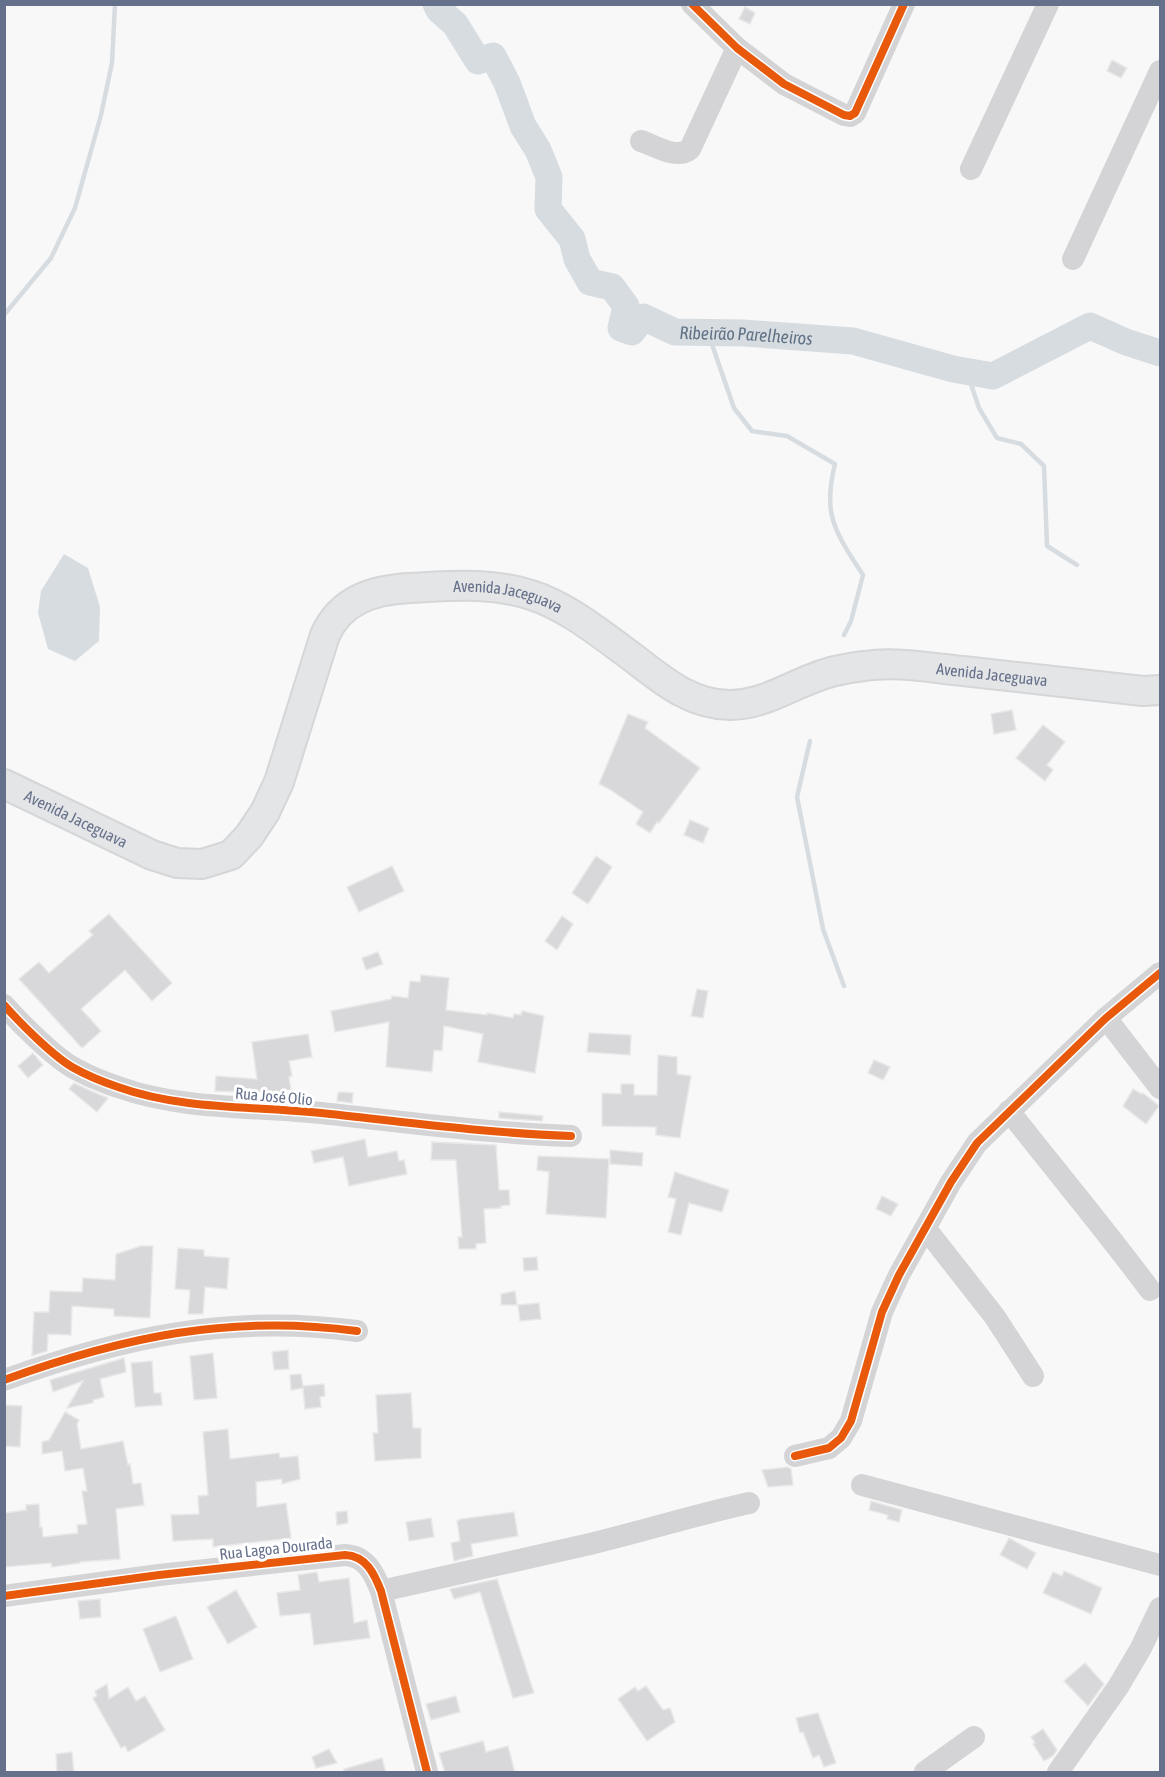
<svg xmlns="http://www.w3.org/2000/svg" width="1165" height="1777" viewBox="0 0 1165 1777" font-family="'Asap Condensed',sans-serif">
  <style>
    .water { fill: #d7dce1 }
    .lines { fill: none; stroke-linecap: round; stroke-linejoin: round }
    .stream { stroke: #d7dce1; stroke-width: 4.5 }
    .river { stroke: #d7dce1; stroke-width: 27 }
    .building { fill: #d8d8da; stroke: #e8e8e8; stroke-width: 1.5 }
    .major-casing { stroke: #d4d6d8; stroke-width: 32 }
    .minor { stroke: #d4d4d6; stroke-width: 22 }
    .major { stroke: #e4e5e6; stroke-width: 28 }
    .cycleway-casing { stroke: #fff; stroke-width: 11 }
    .cycleway { stroke: #e8590c; stroke-width: 8 }
    .labels { text-anchor: middle; dominant-baseline: central; stroke-width: 6; stroke-linejoin: round; paint-order: stroke }
    .street-label { font-size: 16px; fill: #65708b; stroke: #fff }
    .water-label { font-size: 18px; font-style: italic; fill: #617386; stroke: #fff }
  </style>
  <rect width="100%" height="100%" fill="#f8f8f8"/>
  <path class="water" d="M64,554L88,568L100,607L99,641L75,661L48,649L38,613L41,591Z"/>
  <g class="lines">
    <g class="stream">
      <path d="M4,315L51,258L75,208L101,115L112,63L115,4"/>
      <path d="M708,333L734,408L752,431L787,436L835,464C831,480 828,499 832,516C836,535 852,558 863,575L851,621L844,635"/>
      <path d="M967,372L979,408L997,438L1021,444L1044,466L1047,546L1077,565"/>
      <path d="M810,741L797,797L823,929L844,986"/>
    </g>
    <path class="river" id="s1" d="M436,4L439,10L455,24L478,61L493,56L507,83L523,126L538,150L549,177L548,209L572,239L577,259L590,282L612,287L626,306L621,328L632,332L643,317L675,332L743,333L853,341L953,369L993,376L1090,326L1126,342L1160,353"/>
  </g>
  <g class="building">
    <path d="M745,7L755,13L750,24L739,19Z"/>
    <path d="M1112,60L1127,68L1121,78L1107,71Z"/>
    <path d="M1012,710L1016,730L994,734L991,714Z"/>
    <path d="M628,714L648,722L645,728L700,768L659,823L657,822L650,833L636,824L643,812L609,789L599,784Z"/>
    <path d="M1043,725L1065,742L1047,765L1053,770L1045,781L1016,758Z"/>
    <path d="M690,820L709,828L703,843L684,835Z"/>
    <path d="M596,856L612,867L588,904L572,893Z"/>
    <path d="M392,866L404,891L359,912L347,887Z"/>
    <path d="M109,914L172,983L152,1001L125,970L81,1009L101,1031L82,1048L19,979L39,962L49,973L93,935L89,931Z"/>
    <path d="M562,916L573,924L557,950L545,941Z"/>
    <path d="M378,952L383,964L366,970L362,958Z"/>
    <path d="M421,975L449,978L446,1010L487,1015V1013L513,1018L514,1014L521,1015L522,1011L544,1016L535,1073L478,1062L483,1034L444,1026L442,1051L434,1050L432,1072L386,1067L389,1022L335,1032L331,1011L391,999L392,996L408,998L410,981L420,982Z"/>
    <path d="M697,989L708,991L703,1018L691,1016Z"/>
    <path d="M589,1033L631,1035L630,1055L587,1052Z"/>
    <path d="M308,1034L312,1057L289,1061L292,1076L289,1077L291,1090L269,1093L215,1091L216,1076L257,1079L252,1042Z"/>
    <path d="M33,1053L43,1065L28,1078L18,1066Z"/>
    <path d="M658,1055L677,1057V1074L691,1076L680,1138L656,1135V1127L602,1126V1093L621,1094V1084H634V1095H657Z"/>
    <path d="M874,1060L890,1067L883,1080L868,1073Z"/>
    <path d="M74,1083L89,1090L108,1098L97,1112L69,1089Z"/>
    <path d="M1133,1089L1142,1094L1143,1093L1159,1106L1146,1124L1123,1106Z"/>
    <path d="M341,1092L353,1093L352,1103L337,1101L338,1093Z"/>
    <path d="M499,1112L543,1116L542,1121L499,1118Z"/>
    <path d="M365,1139L368,1157L397,1151L399,1161L404,1160L407,1174L349,1186L343,1157L314,1163L311,1151Z"/>
    <path d="M432,1142L496,1145L499,1190H509L510,1205L501,1206V1208L484,1209L486,1243L476,1244V1249H459L458,1237H462L456,1160H431Z"/>
    <path d="M610,1150L643,1153L642,1166L610,1164Z"/>
    <path d="M538,1156L609,1159L606,1218L546,1214L549,1172L537,1170Z"/>
    <path d="M675,1172L729,1190L722,1212L689,1203L681,1235L668,1232L676,1199L668,1197Z"/>
    <path d="M882,1196L898,1204L891,1216L876,1209Z"/>
    <path d="M141,1246H153L150,1318L114,1316V1309L72,1306L71,1335L48,1334L47,1351L32,1356L34,1312H49L50,1291L82,1292L83,1278L115,1280L116,1254Z"/>
    <path d="M178,1248L204,1250V1256L229,1258L227,1289L205,1287L203,1314H188L190,1290L175,1289Z"/>
    <path d="M537,1257L538,1270L524,1271L523,1258Z"/>
    <path d="M515,1291L517,1305H501V1294Z"/>
    <path d="M539,1303L541,1319L520,1321L518,1305Z"/>
    <path d="M288,1350L289,1369L274,1370L272,1352Z"/>
    <path d="M213,1353L217,1398L194,1400L190,1356Z"/>
    <path d="M124,1358L126,1372L100,1379L104,1397L93,1400V1403L67,1408L83,1381L53,1392L50,1380Z"/>
    <path d="M152,1361L154,1393H161L162,1405L135,1407L131,1363Z"/>
    <path d="M301,1374L303,1386L324,1384L325,1396L320,1397L321,1407L305,1409L303,1388L291,1390L290,1375Z"/>
    <path d="M411,1393L413,1428H421V1458L375,1461L373,1433H378L376,1395Z"/>
    <path d="M4,1405L22,1406L20,1447L4,1446Z"/>
    <path d="M65,1412L79,1420L77,1424L81,1449L123,1441L128,1465L130,1464L133,1484L141,1483L144,1505L116,1509L120,1559L80,1562V1563L52,1567L51,1563L4,1567V1513L26,1510V1505L39,1504L40,1527H42L43,1537L78,1533L77,1525L87,1524L82,1491H87L83,1468L65,1471L62,1451L42,1454V1442L49,1440Z"/>
    <path d="M228,1429L230,1459L279,1453L280,1458L298,1456L300,1479L282,1484V1479L256,1482L257,1507L286,1503L291,1538L213,1547V1539L173,1541L171,1515L199,1514L198,1496L208,1495L203,1432Z"/>
    <path d="M788,1467L791,1469L793,1485L768,1487L762,1470Z"/>
    <path d="M871,1501L902,1510L899,1522L887,1519L888,1515L869,1510Z"/>
    <path d="M347,1511L348,1523L337,1525L336,1512Z"/>
    <path d="M514,1512L518,1536L471,1544L473,1556L454,1561L451,1543L460,1541L457,1521L461,1519Z"/>
    <path d="M431,1518L434,1537L409,1541L406,1522Z"/>
    <path d="M1009,1538L1036,1553L1027,1569L1000,1555Z"/>
    <path d="M1064,1571L1102,1588L1091,1614L1043,1593L1053,1572L1062,1576Z"/>
    <path d="M317,1572L319,1582L349,1578L354,1623L367,1620L370,1638L314,1645L310,1613L280,1616L277,1593L300,1590L298,1575Z"/>
    <path d="M497,1579L534,1693L513,1698L480,1592L454,1599L450,1589Z"/>
    <path d="M236,1590L257,1627L228,1644L207,1607Z"/>
    <path d="M100,1599L101,1617L80,1619L78,1601Z"/>
    <path d="M176,1616L193,1659L160,1672L143,1629Z"/>
    <path d="M1085,1663L1104,1684L1088,1706L1064,1681Z"/>
    <path d="M107,1684L109,1699L128,1687L136,1701L145,1696L165,1730L128,1752L125,1746L121,1748L93,1698L97,1696L95,1691Z"/>
    <path d="M646,1686L663,1710L670,1708L675,1722L647,1741L618,1699L635,1687L638,1691Z"/>
    <path d="M456,1696L460,1712L431,1720L426,1704Z"/>
    <path d="M818,1713L836,1763L824,1767L819,1755L813,1758L803,1732L800,1733L796,1718Z"/>
    <path d="M1043,1729L1057,1750L1053,1756L1044,1761L1033,1744L1035,1743L1031,1737Z"/>
    <path d="M483,1741L486,1752L508,1746L515,1773H445L439,1753Z"/>
    <path d="M329,1749L337,1763L316,1768L312,1757Z"/>
    <path d="M72,1752L74,1773H57L56,1754Z"/>
    <path d="M382,1758L386,1773H344V1769Z"/>
  </g>
  <g class="lines">
    <defs>
      <g id="major">
        <path id="s2" d="M4,784L152,855L177,863L202,864L231,855L249,836L265,812L279,782L325,635C341,600 372,590 410,588C451,586 491,582 531,595C563,605 593,628 620,648C654,672 685,705 730,705C760,705 785,689 811,679C827,672 847,668 864,666C897,661 931,668 963,671C1023,678 1083,684 1143,691L1160,690"/>
      </g>
    </defs>
    <use href="#major" class="major-casing"/>
    <g class="minor">
      <path d="M692,4L737,48L784,84L844,115L850,116L855,113L904,4"/>
      <path d="M641,141C656,146 676,160 690,149L737,48"/>
      <path d="M971,169L1048,4"/>
      <path d="M1073,259L1160,71"/>
      <path d="M4,1005C20,1023 52,1055 72,1067C86,1075 103,1082 118,1087C182,1110 254,1106 321,1113C404,1122 487,1133 571,1136"/>
      <path d="M1106,1018L1160,1088"/>
      <path d="M1009,1111C1056,1171 1105,1229 1150,1290"/>
      <path d="M926,1229L995,1317L1033,1376"/>
      <path d="M4,1380C123,1337 230,1314 357,1331"/>
      <path d="M795,1456L829,1448L841,1438L851,1421L882,1312L899,1275L951,1182L977,1143L1106,1018L1160,973"/>
      <path d="M862,1485L1160,1565"/>
      <path d="M381,1591C450,1575 520,1560 590,1544C643,1531 695,1515 749,1503"/>
      <path d="M4,1596L159,1575L345,1555C366,1556 374,1573 381,1591L427,1772"/>
      <path d="M925,1772L974,1737"/>
      <path d="M1058,1772L1118,1687L1141,1648L1160,1608"/>
    </g>
    <use href="#major" class="major"/>
    <defs>
      <g id="cycleway">
        <path d="M692,4L737,48L784,84L844,115L850,116L855,113L904,4"/>
        <path d="M4,1005C20,1023 52,1055 72,1067C86,1075 103,1082 118,1087C182,1110 254,1106 321,1113C404,1122 487,1133 571,1136"/>
        <path d="M4,1380C123,1337 230,1314 357,1331"/>
        <path d="M795,1456L829,1448L841,1438L851,1421L882,1312L899,1275L951,1182L977,1143L1106,1018L1160,973"/>
        <path d="M4,1596L159,1575L345,1555C366,1556 374,1573 381,1591L427,1772"/>
      </g>
    </defs>
    <use href="#cycleway" class="cycleway-casing"/>
    <use href="#cycleway" class="cycleway"/>
  </g>
  <g class="labels">
    <g class="street-label">
      <text stroke="none"><textPath href="#s2" startOffset="690">Avenida Jaceguava</textPath></text>
      <text stroke="none"><textPath href="#s2" startOffset="1212">Avenida Jaceguava</textPath></text>
      <text stroke="none"><textPath href="#s2" startOffset="80">Avenida Jaceguava</textPath></text>
      <text transform="translate(274 1096) rotate(5)">Rua José Olio</text>
      <text transform="translate(276 1548) rotate(-6)">Rua Lagoa Dourada</text>
    </g>
    <g class="water-label">
      <text stroke="none"><textPath href="#s1" startOffset="544">Ribeirão Parelheiros</textPath></text>
    </g>
  </g>
  <rect width="1165" height="1777" fill="none" stroke="#65708b" stroke-width="12"/>
</svg>
